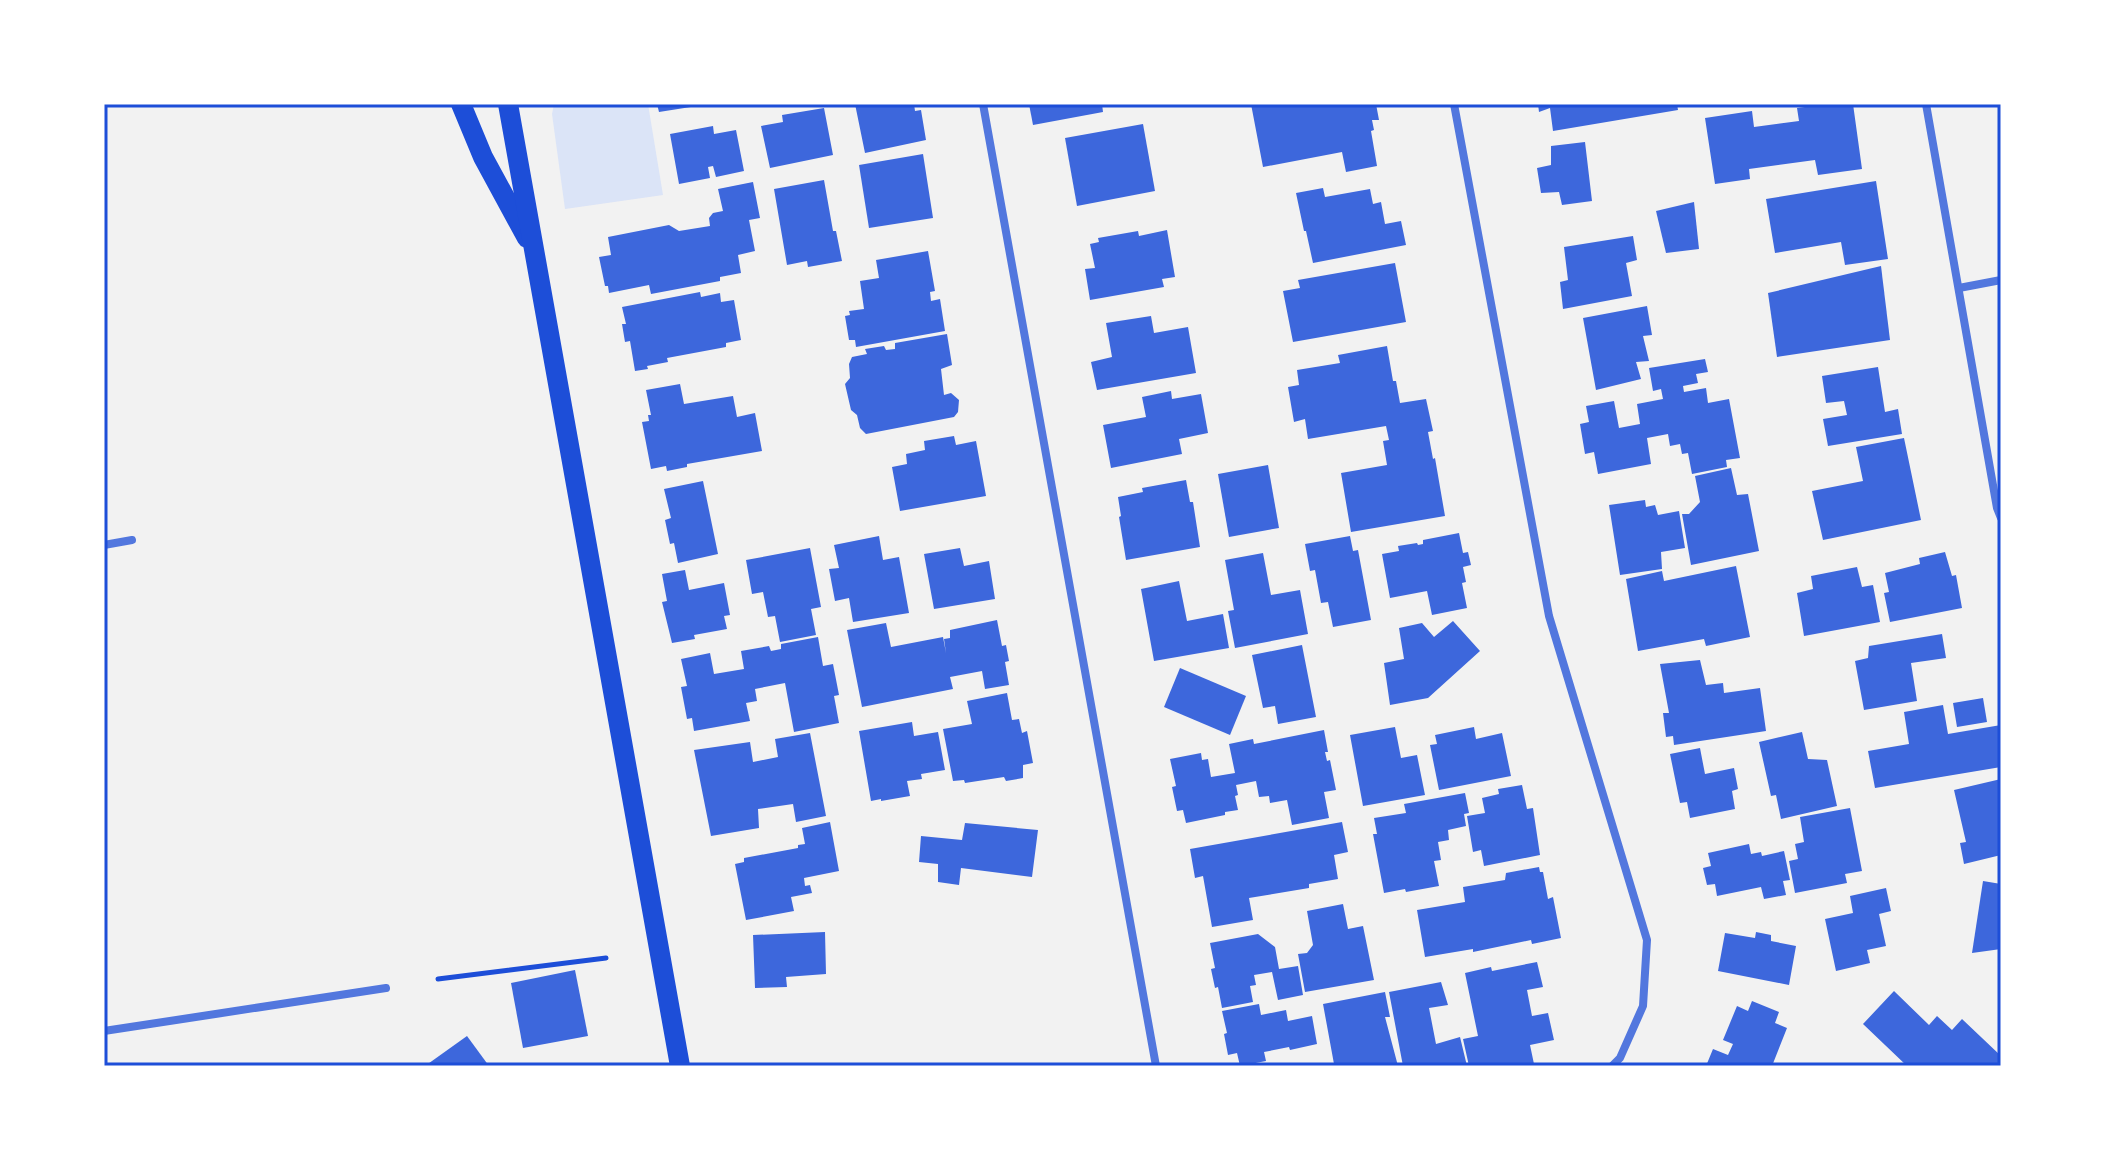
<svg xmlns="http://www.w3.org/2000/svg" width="2105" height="1170" viewBox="0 0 2105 1170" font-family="'Source Serif 4',serif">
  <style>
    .green { fill: #dbe4f7 }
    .building { fill: #3d67dc }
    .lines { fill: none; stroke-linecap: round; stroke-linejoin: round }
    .path { stroke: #1d4ed8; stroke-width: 5 }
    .minor { stroke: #5277de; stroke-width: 8 }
    .primary { stroke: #1d4ed8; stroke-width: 20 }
    .neatline { fill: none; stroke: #1d4ed8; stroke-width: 3 }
  </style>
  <rect width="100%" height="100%" fill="#f2f2f2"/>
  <path class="green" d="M554,104H648L663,195L565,209L552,114Z"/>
  <g class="building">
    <path d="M657,104H697V106L659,112Z"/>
    <path d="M855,104H914L915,111L921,110L926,140L865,153Z"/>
    <path d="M1029,104H1102L1103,112L1033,125Z"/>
    <path d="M1251,104H1376L1379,120H1372L1374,130L1371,131L1377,166L1346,172L1342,152L1263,167Z"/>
    <path d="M1538,104H1677L1678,110L1553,131L1550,108L1539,112Z"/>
    <path d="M1828,104H1853L1862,169L1818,175L1815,160L1749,169L1750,179L1715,184L1705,118L1752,111L1754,127L1799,121L1797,108Z"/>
    <path d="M824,108L833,155L770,168L761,126L783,122L782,115Z"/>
    <path d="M1143,124L1155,191L1077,206L1065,138Z"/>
    <path d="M713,126L714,134L736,130L744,171L716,177L713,166L708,167L710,178L679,184L670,134Z"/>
    <path d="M1585,142L1592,201L1562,205L1559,192L1541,193L1537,168L1551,165V146Z"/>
    <path d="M923,154L933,218L869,228L859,165Z"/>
    <path d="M824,180L833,231H836L842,261L808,267L807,261L787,265L774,189Z"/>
    <path d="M1876,181L1888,259L1845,265L1841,242L1775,253L1766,199Z"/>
    <path d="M753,182L760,218L749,220L755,251L738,255L741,273L720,277V281L651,294L649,285L609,293L608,286H605L599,257L611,255L608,237L669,225L679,231L710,226L709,218L713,213L723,211L718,189Z"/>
    <path d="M1323,188L1325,197L1370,189L1373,204L1381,202L1385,224L1401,221L1406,245L1313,263L1306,231H1304L1296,193Z"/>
    <path d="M1694,202L1699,249L1666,253L1656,211Z"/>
    <path d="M1167,230L1175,277L1162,279L1164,287L1090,300L1085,269L1095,268L1090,244L1099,242L1098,238L1138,231L1139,236Z"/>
    <path d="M1633,236L1637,260L1626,263L1632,296L1563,309L1560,282L1568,280L1564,247Z"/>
    <path d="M928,251L935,291L930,292L931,301L940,299L945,331L856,347L855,340H849L845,316L850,315L849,311L864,309L860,281L879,278L876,260Z"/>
    <path d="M1395,263L1406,322L1293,342L1283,291L1300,288L1298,280Z"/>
    <path d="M1881,266L1890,340L1777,357L1768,293Z"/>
    <path d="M700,292L701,297L720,293L721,302L734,300L741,340L726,343V347L667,358L668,362L647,366L648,369L635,371L630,341L625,342L622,324H626L622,307Z"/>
    <path d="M1647,306L1652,335L1643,336L1649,361L1636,362L1641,379L1596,390L1583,318Z"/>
    <path d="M1151,316L1154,333L1188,327L1196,373L1097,390L1091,362L1112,357L1106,323Z"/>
    <path d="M947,334L952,365L941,369L944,395L951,393L959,400L958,412L954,417L866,434L860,428L857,415L851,410L845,384L850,378L849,364L852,357L867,354L865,349L884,346L886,350L895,349V343Z"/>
    <path d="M1387,346L1393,381H1396L1400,403L1426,399L1433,431L1428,432L1433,459L1435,458L1445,516L1351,532L1341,473L1387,465L1383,441L1389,440L1386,426L1308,439L1305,419L1294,422L1288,387L1299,385L1297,370L1340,363L1338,355Z"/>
    <path d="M1705,359L1708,372L1696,374L1698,383L1683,386L1684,392L1706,388L1708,403L1729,399L1740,458L1726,460L1727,467L1692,474L1688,453L1682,454L1680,444L1670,446L1668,434L1647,438L1651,464L1598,474L1594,452L1585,454L1580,424L1589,422L1586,406L1614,401L1619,428L1640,424L1637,404L1663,399L1661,389L1653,391L1649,368Z"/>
    <path d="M1878,367L1885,412L1898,409L1902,434L1828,446L1823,419L1847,415L1844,401L1826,403L1822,376Z"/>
    <path d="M680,384L684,404L733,396L737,417L755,413L762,451L687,464V467L667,471L666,466L651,469L642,422L649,421L648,415H651L646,390Z"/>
    <path d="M1171,391L1172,399L1201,394L1208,433L1179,439L1182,454L1111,468L1103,425L1146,417L1142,397Z"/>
    <path d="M954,436L956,445L976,441L986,496L900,511L892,467L907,464L906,454L925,450L924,441Z"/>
    <path d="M1904,438L1921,520L1823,540L1812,491L1863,481L1856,447Z"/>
    <path d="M1268,465L1279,528L1229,537L1218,474Z"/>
    <path d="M1731,468L1737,495L1748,494L1759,551L1691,565L1682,514H1689L1700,502L1695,476Z"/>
    <path d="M1186,480L1190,502H1193L1200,547L1126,560L1119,517L1121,516L1118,497L1143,492L1142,488Z"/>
    <path d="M703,481L718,554L678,563L674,543L670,544L665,520L671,518L664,489Z"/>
    <path d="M1645,500L1646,507L1655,505L1658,515L1679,511L1685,548L1661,552L1662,569L1620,575L1609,505Z"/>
    <path d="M1459,533L1463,553L1468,552L1471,565L1463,567L1466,582L1462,583L1467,608L1432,615L1427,591L1390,598L1382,554L1399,551L1398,546L1417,543L1418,545L1423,544V540Z"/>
    <path d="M879,536L883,560L899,557L909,613L853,622L849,598L835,601L829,569L839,568L834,545Z"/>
    <path d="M1350,536L1353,551L1358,550L1371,620L1333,627L1328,602L1321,603L1315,570L1310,571L1305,544Z"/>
    <path d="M810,548L821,607L811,609L816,635L780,642L775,616L768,617L763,592L752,594L746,560Z"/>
    <path d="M960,548L964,566L989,561L995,599L934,609L924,554Z"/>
    <path d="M1945,552L1952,576L1956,575L1962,608L1890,622L1884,593L1889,592L1885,573L1920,564L1919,558Z"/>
    <path d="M1263,553L1271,595L1300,590L1308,634L1235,648L1228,611L1234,610L1225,560Z"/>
    <path d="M1736,566L1750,637L1706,646L1704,639L1638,651L1626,579L1662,571L1664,581Z"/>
    <path d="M1857,567L1862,587L1873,585L1880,622L1804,636L1797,593L1813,589L1811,576Z"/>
    <path d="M685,570L689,590L724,583L730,615L724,616L727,629L694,635L695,639L672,643L662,602L667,601L662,574Z"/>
    <path d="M1179,581L1187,621L1223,614L1229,648L1154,661L1141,589Z"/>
    <path d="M997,620L1002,646L1006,645L1009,661L1005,662L1009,685L985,689L982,671L950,677L953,689L862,707L847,630L886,623L891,647L943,637L946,653L944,639L950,638V630Z"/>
    <path d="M1453,621L1480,651L1428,698L1390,705L1384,663L1404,659L1399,628L1422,623L1434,637Z"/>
    <path d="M1942,634L1946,658L1911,663L1917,701L1864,710L1855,661L1868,658L1869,646Z"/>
    <path d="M818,637L823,666L833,664L839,695L834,696L839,723L794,732L785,683L755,689L757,701L746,703L750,721L694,731L692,718L687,719L681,687L687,686L681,659L710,653L714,674L744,669L741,651L769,646L771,651L781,649V644Z"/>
    <path d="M1302,645L1316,717L1278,724L1275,706L1263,708L1252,655Z"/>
    <path d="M1700,660L1706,685L1723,683L1724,693L1760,688L1766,731L1674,745L1673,736L1666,737L1663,713H1669L1660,664Z"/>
    <path d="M1180,668L1246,696L1230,735L1164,707Z"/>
    <path d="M1007,693L1012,720L1019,719L1022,733L1027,731L1033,763L1023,765V778L1006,781L1004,777L965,783L964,780L953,781L943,729L972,724L967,701Z"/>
    <path d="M1983,698L1987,722L1957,727L1953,703Z"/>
    <path d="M1943,705L1948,734L2001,725V767L1875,788L1868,751L1909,744L1904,712Z"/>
    <path d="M912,722L914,736L938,732L945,770L921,774L922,779L907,781L910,796L881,801V799L871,801L859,731Z"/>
    <path d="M1395,727L1401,758L1417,755L1425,795L1363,806L1350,735Z"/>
    <path d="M1474,727L1476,739L1502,733L1511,776L1439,790L1430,745L1437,744L1435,735Z"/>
    <path d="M1324,730L1328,752H1325L1327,761L1330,760L1336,790L1324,792L1329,818L1292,825L1287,800L1270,803L1269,796L1259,797L1256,781L1236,785L1238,795L1235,796L1238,810L1225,812V815L1186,823L1183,810L1177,811L1172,787L1176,786L1170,759L1201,753L1202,760L1208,759L1211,777L1235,773L1229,744L1253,739L1254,744Z"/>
    <path d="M1802,732L1808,759L1827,760L1837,806L1781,819L1776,795L1771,796L1759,742Z"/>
    <path d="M810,733L826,816L796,822L793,804L758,809L759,828L711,836L694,750L750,742L753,762L778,757L775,739Z"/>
    <path d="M1700,748L1705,774L1734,768L1738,789L1732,791L1735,809L1690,818L1687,802L1680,803L1670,754Z"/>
    <path d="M2001,779V855L1964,864L1960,843L1966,842L1954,790Z"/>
    <path d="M1522,785L1527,809L1533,808L1540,855L1484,866L1481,850L1473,852L1467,816L1485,813L1482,798L1499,794L1498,789Z"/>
    <path d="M1465,793L1469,813L1464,814L1466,826L1448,830L1449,840L1438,842L1441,860L1434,861L1439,886L1406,892L1405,889L1384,893L1373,834H1377L1374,818L1406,813L1404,804Z"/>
    <path d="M1850,808L1862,871L1845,874L1847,883L1795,893L1789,861L1798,859L1795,844L1804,842L1800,817Z"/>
    <path d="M830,822L839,871L804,878L805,886L810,885L812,893L791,897L794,911L746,920L735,864L744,862V858L798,848V845L805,844L802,828Z"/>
    <path d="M1342,822L1348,852L1334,855L1338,879L1309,884V888L1249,898L1253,920L1212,927L1203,876L1195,878L1190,849Z"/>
    <path d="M965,823L1038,830L1032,877L961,868L959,885L938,882V864L919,862L921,836L962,840Z"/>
    <path d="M1749,844L1751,854L1761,852L1762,856L1784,851L1790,880L1783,881L1786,895L1764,899L1761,887L1717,896L1715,884L1707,885L1703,868L1711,866L1708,853Z"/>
    <path d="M1539,867L1540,872H1543L1548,899L1553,897L1561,938L1532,944L1531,940L1473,952V949L1425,957L1417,910L1465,902L1463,887L1505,880L1506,873Z"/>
    <path d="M1983,881L2001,884V949L1972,953Z"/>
    <path d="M1886,888L1891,911L1879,914L1886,946L1867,950L1870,963L1836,971L1825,919L1853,913L1850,896Z"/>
    <path d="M1343,904L1348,929L1363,926L1374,980L1305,992L1298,954L1307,953L1313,945L1307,911Z"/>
    <path d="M825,932L826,974L786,977L787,987L755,988L753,935Z"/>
    <path d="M1756,932L1771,935V941L1796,946L1789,985L1718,971L1725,933L1755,938Z"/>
    <path d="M1258,934L1275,947L1279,969L1298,966L1303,995L1278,1000L1272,972L1254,975L1256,985L1250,986L1253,1002L1222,1008L1218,987L1215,988L1211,969L1215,968L1210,943Z"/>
    <path d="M1537,962L1543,987L1527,990L1532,1016L1548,1013L1554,1040L1530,1045L1534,1064L1524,1066H1469L1463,1039L1478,1036L1465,973L1491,967L1492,971Z"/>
    <path d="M575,970L588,1036L523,1048L511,983Z"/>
    <path d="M1441,982L1448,1005L1429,1008L1436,1044L1460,1037L1467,1066H1403L1389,992Z"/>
    <path d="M1894,991L1929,1025L1937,1016L1952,1030L1962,1019L2001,1056V1066H1907L1863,1024Z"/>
    <path d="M1385,992L1390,1017H1385L1398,1066H1336L1334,1064L1323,1004Z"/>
    <path d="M1752,1001L1779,1012L1775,1023L1787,1028L1772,1066H1706L1713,1049L1728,1055L1733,1044L1723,1040L1737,1006L1748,1011Z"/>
    <path d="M1259,1004L1261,1015L1286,1010L1288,1021L1312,1016L1317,1044L1290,1050L1289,1047L1264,1052L1266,1061L1240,1066L1237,1053L1228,1055L1224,1034L1227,1033L1222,1011Z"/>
    <path d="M467,1036L489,1066H425Z"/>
  </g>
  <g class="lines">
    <path class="path" d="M438,979L606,958"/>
    <g class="minor">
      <path d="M983,104L1156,1066"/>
      <path d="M1454,104L1549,616L1647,940L1643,1006L1620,1058L1612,1066"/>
      <path d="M1926,104L1997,508L2001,518"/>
      <path d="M1959,288L2001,280"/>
      <path d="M104,545L132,540"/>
      <path d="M104,1031L386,988"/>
    </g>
    <g class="primary">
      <path d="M461,104L483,157L527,238"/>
      <path d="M508,104L680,1066"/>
    </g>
  </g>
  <rect width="2105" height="1170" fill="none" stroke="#ffffff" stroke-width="212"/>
  <rect x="106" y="106" width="1893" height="958" class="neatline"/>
</svg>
